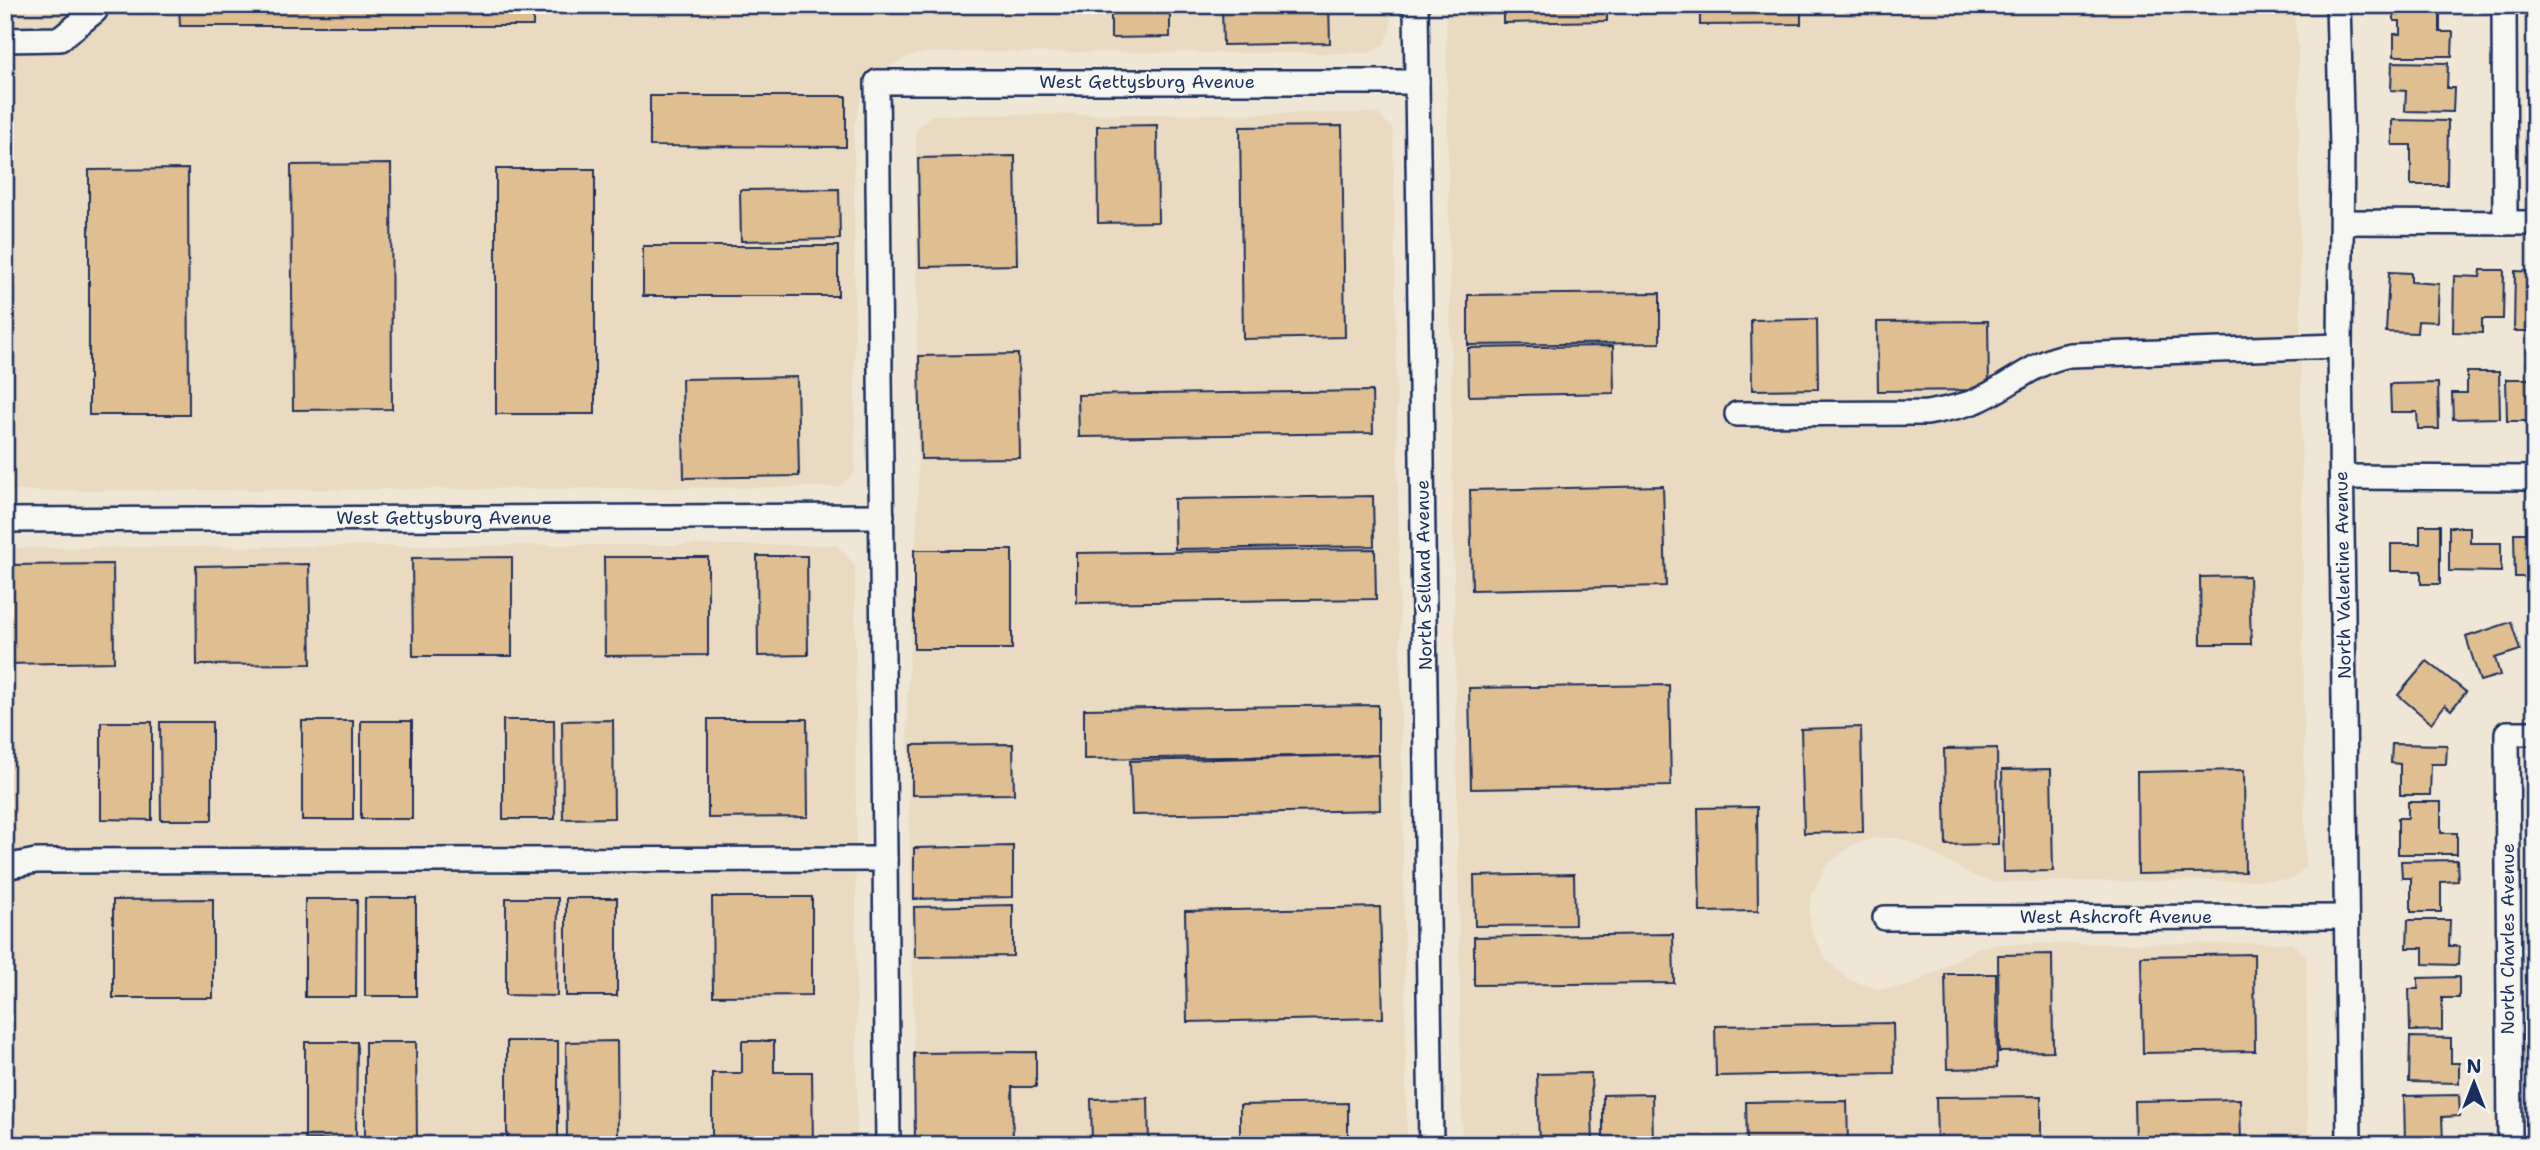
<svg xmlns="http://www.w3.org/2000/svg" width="2540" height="1150" viewBox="0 0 2540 1150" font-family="'Shantell Sans',sans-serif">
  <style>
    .built { fill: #eadac1 }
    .building { fill: #dfbf92; stroke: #1b2f5e; stroke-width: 2 }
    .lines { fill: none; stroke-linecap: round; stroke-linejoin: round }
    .minor-casing { stroke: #1b2f5e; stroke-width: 28 }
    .minor { stroke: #f6f6f2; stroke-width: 23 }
    .labels { text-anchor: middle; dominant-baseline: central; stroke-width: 5; stroke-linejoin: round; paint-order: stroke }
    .street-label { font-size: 18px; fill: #1b2f5e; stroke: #f6f6f2 }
  </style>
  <rect width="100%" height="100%" fill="#efe6d5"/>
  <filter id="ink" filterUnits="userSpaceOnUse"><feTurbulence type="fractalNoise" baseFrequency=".0143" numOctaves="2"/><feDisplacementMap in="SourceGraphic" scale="14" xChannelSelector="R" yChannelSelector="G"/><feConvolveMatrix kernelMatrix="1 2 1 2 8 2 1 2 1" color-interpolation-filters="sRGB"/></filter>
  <g filter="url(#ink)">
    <g class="built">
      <path d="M5,5H1390L1391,26L1384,45L1369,53L928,52L912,55L883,70L861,97L854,126L855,472L839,487L5,491Z"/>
      <path d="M1446,5H2293L2298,47L2305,867L2292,880L1994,882L1976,877L1909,841L1897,838H1874L1852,845L1826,866L1811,896L1809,914L1812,932L1826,960L1849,980L1879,989L1910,986L1977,948L1995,944L2292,943L2306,957L2308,1145H1462Z"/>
      <path d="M1377,113L1393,129L1407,1145H916L907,698L918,504L916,130L931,115Z"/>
      <path d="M555,545H837L855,565L857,1145H5V548Z"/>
    </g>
    <g class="building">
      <path d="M179,5H533V26H180Z"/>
      <path d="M1111,5H1170V37L1111,38Z"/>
      <path d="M1222,5H1329L1330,43L1223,45Z"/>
      <path d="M1503,5H1607V21L1503,23Z"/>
      <path d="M1700,5H1801V24L1700,25Z"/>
      <path d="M2394,5H2440V32H2453L2452,56H2394V34H2400V21H2394Z"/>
      <path d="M2392,62L2448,63L2447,88H2454L2453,112L2405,111L2406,91L2391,90Z"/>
      <path d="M650,96H846V147L650,146Z"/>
      <path d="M2392,120L2448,121L2447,185H2411V145H2392Z"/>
      <path d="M1157,125L1158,222L1098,223L1097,126Z"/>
      <path d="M1342,126L1345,337L1243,339L1240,127Z"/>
      <path d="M1015,156L1017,265L920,267L918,158Z"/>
      <path d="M391,164L392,409L293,410L291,165Z"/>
      <path d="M188,169L189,415H89V170Z"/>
      <rect x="496" y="169" width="99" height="245"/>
      <path d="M839,189L840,239L741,241L740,190Z"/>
      <rect x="643" y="246" width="195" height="50"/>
      <path d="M2481,270H2504L2503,319H2482V333L2453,332L2454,276L2480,277Z"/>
      <path d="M2515,271L2535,272V331H2514Z"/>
      <path d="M2389,272L2411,273V282L2439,284L2437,322L2418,321L2417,333L2386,332Z"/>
      <path d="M1660,293V343L1468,345V295Z"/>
      <path d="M1817,319L1818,389L1752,390L1751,320Z"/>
      <path d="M1988,321L1989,390L1878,391L1877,322Z"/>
      <path d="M1613,346L1614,393L1469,396L1468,348Z"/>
      <path d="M1018,354L1020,458L921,459L919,356Z"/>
      <path d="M2467,372H2499L2500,418L2453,419L2452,393H2467Z"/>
      <path d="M797,377L799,476L684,478L682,379Z"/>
      <path d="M2506,379H2535V429H2532V421H2507Z"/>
      <path d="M2438,383L2439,429H2418L2417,412H2391L2390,384Z"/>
      <path d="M1372,391L1373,433L1079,437L1078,395Z"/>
      <path d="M1663,486L1666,586L1472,590L1470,490Z"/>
      <path d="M1373,496L1374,546L1175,549L1174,499Z"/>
      <path d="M2420,525H2440V584H2421V571H2391V544H2420Z"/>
      <path d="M2449,527H2470V543H2501V572L2449,571Z"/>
      <path d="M2514,533H2535V577H2515Z"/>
      <path d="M1375,549L1376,599L1077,603V553Z"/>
      <rect x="914" y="550" width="98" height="99"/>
      <path d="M757,556H807L808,655L758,656Z"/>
      <path d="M512,557V656H413L412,558Z"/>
      <path d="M604,557H708V655L605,656Z"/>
      <path d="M113,564L114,662L7,664L6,565Z"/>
      <path d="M309,564L311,664L197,665L196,566Z"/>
      <path d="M2249,576L2251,644H2201L2200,577Z"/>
      <path d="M2511,622L2520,650L2495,658L2500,675L2480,681L2466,637Z"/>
      <path d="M2427,661L2466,692L2451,710L2445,705L2431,723L2398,695Z"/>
      <path d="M1669,685L1671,786L1471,789L1469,688Z"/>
      <path d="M1378,705V755L1084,759V709Z"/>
      <path d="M708,719H807L808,817L708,818Z"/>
      <path d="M503,720H554L555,819H503Z"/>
      <path d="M613,720L614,818L563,819L562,721Z"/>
      <rect x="302" y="721" width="51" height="99"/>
      <rect x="361" y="721" width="51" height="98"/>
      <path d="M101,722H152V820L101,819Z"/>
      <path d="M160,722H212V820H161Z"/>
      <path d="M1861,727L1863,832L1804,833L1801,729Z"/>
      <path d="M1013,744L1014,794L912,795V745Z"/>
      <path d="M2392,744L2447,745L2446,764H2431L2430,795H2400V764L2391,763Z"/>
      <path d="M1997,748L1998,844L1946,845L1944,749Z"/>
      <path d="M1379,755L1380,810L1132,815L1130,761Z"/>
      <path d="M2051,769L2053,871L2004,872L2002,770Z"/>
      <path d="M2244,770L2245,872L2138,874L2137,772Z"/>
      <path d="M2408,802H2441V833H2457V854H2398V818H2408Z"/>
      <path d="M1757,807L1758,911L1700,912L1698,808Z"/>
      <path d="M1013,846V897L914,899V848Z"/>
      <path d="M2457,860L2458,881L2441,882V912H2411V878H2402L2401,861Z"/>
      <path d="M1574,874L1575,925L1475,926L1474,876Z"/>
      <path d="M712,897H812V995L713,996Z"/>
      <rect x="365" y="898" width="51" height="98"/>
      <path d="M506,898H558L557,996L506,995Z"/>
      <rect x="566" y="898" width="51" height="98"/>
      <path d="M213,899V998H113V900Z"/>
      <path d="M305,899H357L356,997H305Z"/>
      <path d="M1013,905V956L915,957L914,907Z"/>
      <path d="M1380,907L1383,1018L1187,1022L1185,911Z"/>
      <path d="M2408,920H2450L2449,946H2459L2458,965L2423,964V948H2407Z"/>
      <path d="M1673,934L1674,983L1474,985V937Z"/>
      <path d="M2052,954L2053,1051L1999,1052L1998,955Z"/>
      <path d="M2254,954L2255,1051L2143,1053L2141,956Z"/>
      <path d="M1945,974H1996L1997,1068L1947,1069Z"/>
      <path d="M2459,977V998H2442V1030L2410,1031L2409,989H2418V978Z"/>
      <path d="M1893,1023L1894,1073L1716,1076L1715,1026Z"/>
      <path d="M2410,1037L2451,1038V1063H2459V1083L2409,1082Z"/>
      <rect x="507" y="1041" width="51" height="98"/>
      <path d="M617,1041L618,1139H567L566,1042Z"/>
      <path d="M742,1041H774V1072H812L813,1145H712V1073H742Z"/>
      <path d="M305,1042H357L356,1140L305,1139Z"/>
      <path d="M365,1042H416L417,1140H365Z"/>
      <path d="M1036,1052V1087H1012L1013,1145H915L914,1053Z"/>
      <path d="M1591,1073L1593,1145H1539L1537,1074Z"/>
      <path d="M1652,1094L1653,1145H1603V1095Z"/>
      <path d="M2459,1095L2460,1116L2442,1117L2443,1142L2405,1143L2404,1096Z"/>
      <path d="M2041,1096V1145H1937L1936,1097Z"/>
      <path d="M1148,1098L1149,1145H1092L1091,1099Z"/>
      <path d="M2240,1099L2241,1145H2135L2134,1101Z"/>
      <path d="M1847,1101L1848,1145H1747L1746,1102Z"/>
      <path d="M1348,1103V1145H1240V1105Z"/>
    </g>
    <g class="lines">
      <defs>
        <g id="minor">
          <path d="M1416,5L1431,1145"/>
          <path d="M2338,5L2342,148L2340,346L2349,1145"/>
          <path d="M2504,5L2505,223"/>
          <path d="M5,40L60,39L95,11V5"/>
          <path d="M2342,222L2535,223"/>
          <path d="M1737,414L1927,413C1943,410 1960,407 1976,401C2009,387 2034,361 2070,355L2340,346"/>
          <path d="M2342,477L2535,478"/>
          <path d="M5,520L882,516"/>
          <path d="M5,867L36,861L885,859"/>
          <path d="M1885,918L2346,917"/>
          <path d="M888,1145L877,82H1417"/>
          <path d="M2510,1145L2507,733H2535"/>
        </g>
      </defs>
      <use href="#minor" class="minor-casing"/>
      <use href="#minor" class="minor"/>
    </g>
  </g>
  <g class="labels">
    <g class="street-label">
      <text x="1147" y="82">West Gettysburg Avenue</text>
      <text x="444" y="518">West Gettysburg Avenue</text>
      <text transform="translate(1424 575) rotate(-91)">North Selland Avenue</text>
      <text transform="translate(2343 575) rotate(-91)">North Valentine Avenue</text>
      <text x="2116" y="917">West Ashcroft Avenue</text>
      <text transform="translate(2508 939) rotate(-90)">North Charles Avenue</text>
    </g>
  </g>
  <rect width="2540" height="1150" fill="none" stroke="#f6f6f2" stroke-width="28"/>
  <rect x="14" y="14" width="2512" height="1122" fill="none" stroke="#1b2f5e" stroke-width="2.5" filter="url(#ink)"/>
  <g transform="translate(2474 1083)" stroke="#f6f6f2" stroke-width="5" paint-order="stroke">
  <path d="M0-5L12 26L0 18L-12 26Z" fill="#1b2f5e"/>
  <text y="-10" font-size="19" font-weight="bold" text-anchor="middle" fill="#1b2f5e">N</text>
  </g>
</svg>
